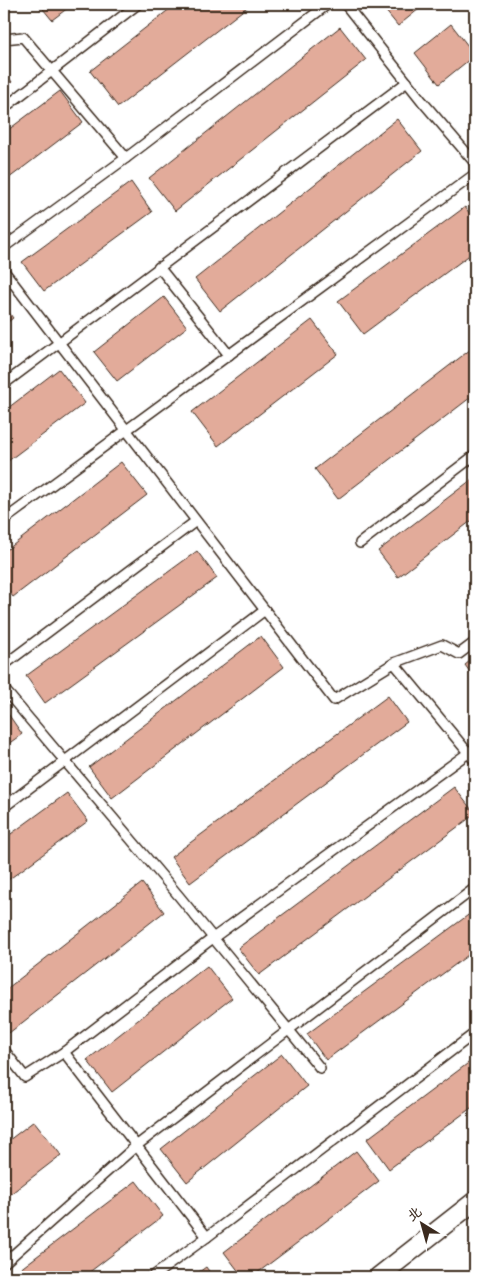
<svg xmlns="http://www.w3.org/2000/svg" width="479" height="1281" viewBox="0 0 479 1281" font-family="Dekko,'LXGW WenKai TC',sans-serif">
  <style>
    .building { fill: #e2ab9a; stroke: #3b2a1e }
    .lines { fill: none; stroke-linecap: round; stroke-linejoin: round }
    .service-casing { stroke: #3b2a1e; stroke-width: 12 }
    .minor-casing { stroke: #3b2a1e; stroke-width: 21 }
    .service { stroke: #fff; stroke-width: 9 }
    .minor { stroke: #fff; stroke-width: 18 }
  </style>
  <rect width="100%" height="100%" fill="#fff"/>
  <filter id="ink" filterUnits="userSpaceOnUse"><feTurbulence type="fractalNoise" baseFrequency=".02" numOctaves="2"/><feDisplacementMap in="SourceGraphic" scale="10" xChannelSelector="R" yChannelSelector="G"/><feConvolveMatrix kernelMatrix="1 2 1 2 8 2 1 2 1" color-interpolation-filters="sRGB"/></filter>
  <g filter="url(#ink)">
    <g class="building">
      <path d="M39,4H73L52,20Z"/>
      <path d="M176,4H251L118,107L90,71Z"/>
      <path d="M380,4H425L398,26Z"/>
      <path d="M451,24L475,55L439,84L415,53Z"/>
      <path d="M340,27L366,60L175,211L149,178Z"/>
      <path d="M4,71L12,82L4,88Z"/>
      <path d="M60,91L83,122L4,182V133Z"/>
      <path d="M397,119L422,151L220,311L195,279Z"/>
      <path d="M131,182L152,212L44,291L22,262Z"/>
      <path d="M465,207L475,221V251L363,334L338,301Z"/>
      <path d="M164,297L187,327L117,381L94,352Z"/>
      <path d="M4,306L13,318L4,325Z"/>
      <path d="M312,320L338,354L218,446L192,412Z"/>
      <path d="M475,346V394L338,499L315,469Z"/>
      <path d="M59,369L85,403L4,464V411Z"/>
      <path d="M121,462L147,495L13,597L4,585V552Z"/>
      <path d="M475,477V518L398,577L378,551Z"/>
      <path d="M197,551L217,578L45,703L26,676Z"/>
      <path d="M261,636L284,667L112,798L89,767Z"/>
      <path d="M475,657V679L465,665Z"/>
      <path d="M388,696L407,722L190,883L171,857Z"/>
      <path d="M4,708L22,734L4,747Z"/>
      <path d="M454,787L475,814L259,975L238,948Z"/>
      <path d="M67,793L88,821L4,883V839Z"/>
      <path d="M142,883L164,912L9,1033L4,1026V991Z"/>
      <path d="M475,910V950L326,1060L307,1034Z"/>
      <path d="M207,966L232,998L112,1092L87,1060Z"/>
      <path d="M282,1054L307,1086L187,1182L161,1149Z"/>
      <path d="M475,1058V1105L389,1169L367,1139Z"/>
      <path d="M34,1121L61,1155L4,1199V1144Z"/>
      <path d="M356,1151L379,1181L252,1277H243L224,1252Z"/>
      <path d="M136,1181L163,1216L83,1277H12L11,1276Z"/>
      <path d="M206,1267L213,1277H192Z"/>
    </g>
    <g class="lines">
      <defs>
        <g id="service">
          <path d="M345,4L422,101L475,163"/>
          <path d="M4,39L23,37L126,158"/>
          <path d="M4,108L138,4"/>
          <path d="M4,247L126,158L328,4"/>
          <path d="M159,267L229,355"/>
          <path d="M4,271L334,700L394,663L475,761"/>
          <path d="M4,384L407,82"/>
          <path d="M4,520L475,174"/>
          <path d="M360,543L475,455"/>
          <path d="M394,663L442,645L459,654L475,642"/>
          <path d="M4,665L196,521"/>
          <path d="M4,689L178,895L320,1068"/>
          <path d="M4,807L265,610"/>
          <path d="M4,1050L25,1077L64,1052L207,1237"/>
          <path d="M64,1052L213,938L475,748"/>
          <path d="M4,1263L136,1146L475,888"/>
          <path d="M152,1277L207,1237L475,1033"/>
        </g>
        <path id="minor" d="M378,1277L475,1201"/>
      </defs>
      <use href="#service" class="service-casing"/>
      <use href="#minor" class="minor-casing"/>
      <use href="#service" class="service"/>
      <use href="#minor" class="minor"/>
    </g>
  </g>
  <rect width="479" height="1281" fill="none" stroke="#fff" stroke-width="20"/>
  <rect x="10" y="10" width="459" height="1261" fill="none" stroke="#3b2a1e" stroke-width="2" filter="url(#ink)"/>
  <g transform="translate(422 1224) rotate(323)" stroke="#ffffff" stroke-width="4" paint-order="stroke">
  <path d="M0-4L9 19L0 12L-9 19Z" fill="#3b2a1e"/>
  <text y="-8" font-size="14" font-weight="bold" text-anchor="middle" fill="#3b2a1e">北</text>
  </g>
</svg>
